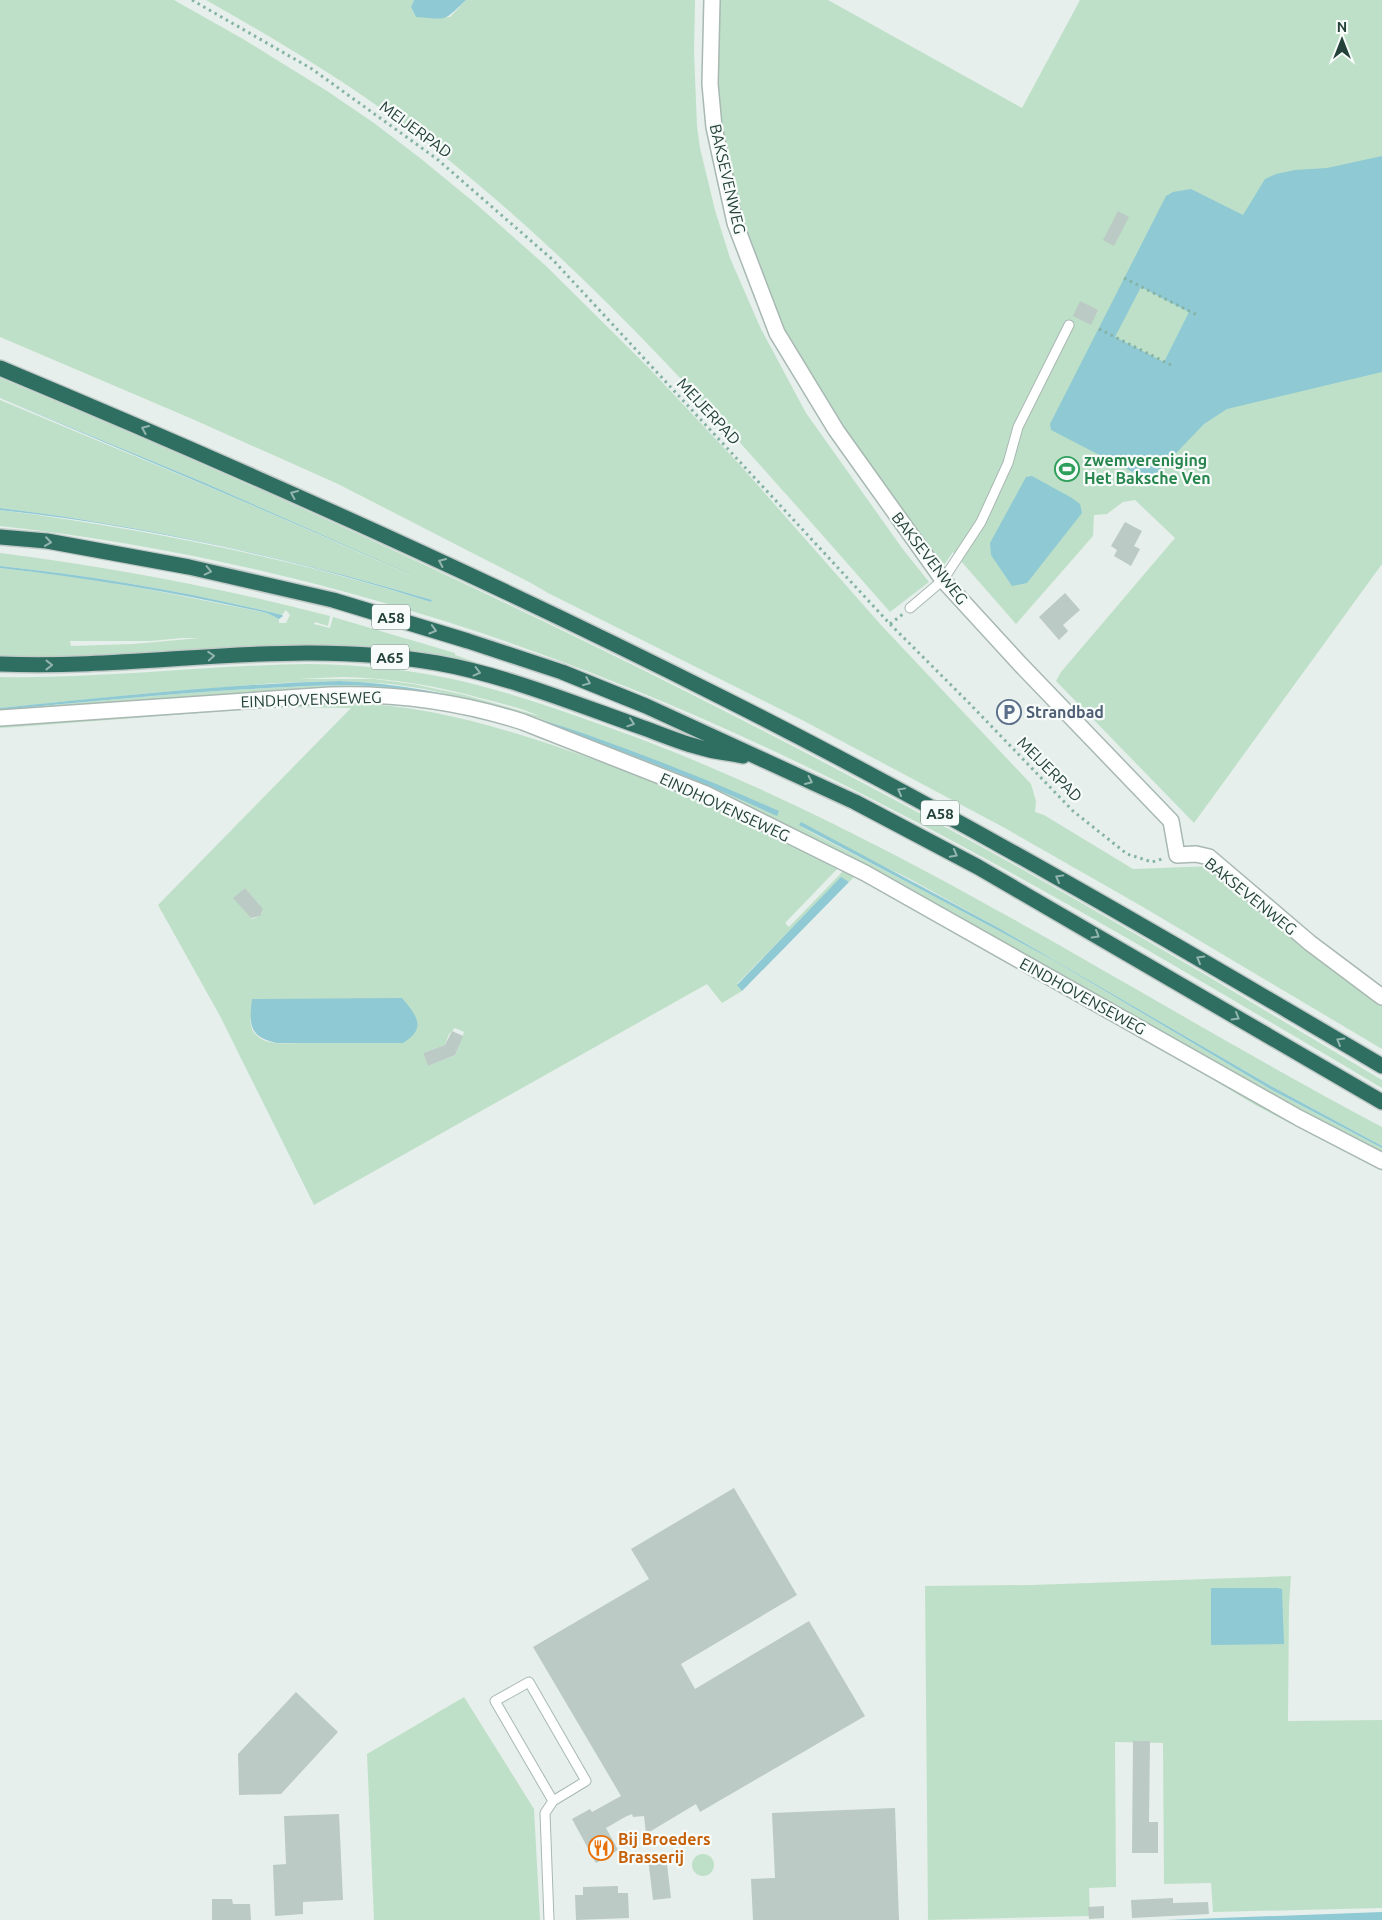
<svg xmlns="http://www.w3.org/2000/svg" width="1382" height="1920" viewBox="0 0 1382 1920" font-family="Ubuntu,sans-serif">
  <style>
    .green { fill: #bfe0c8; fill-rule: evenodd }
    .water { fill: #8ec9d4; fill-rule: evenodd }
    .building { fill: #bbcac4 }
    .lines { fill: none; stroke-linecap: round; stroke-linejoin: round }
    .lane-casing { stroke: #a8b8b2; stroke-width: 11 }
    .street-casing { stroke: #a8b8b2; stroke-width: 18 }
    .highway-casing { stroke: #c2cac8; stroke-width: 18 }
    .path { stroke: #86b3a5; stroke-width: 3; stroke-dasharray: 2.5 4; stroke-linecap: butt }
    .lane { stroke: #fff; stroke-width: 9 }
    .street { stroke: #fff; stroke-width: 15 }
    .highway { stroke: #2f6f62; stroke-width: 15 }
    .oneway { stroke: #93b5ae }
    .labels { text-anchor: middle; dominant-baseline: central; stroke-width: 4.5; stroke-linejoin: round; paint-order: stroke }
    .shield { fill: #f7fbf9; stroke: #637a73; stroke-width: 1 }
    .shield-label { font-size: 15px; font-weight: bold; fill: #24423a }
    .street-label { font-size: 16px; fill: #24423a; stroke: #f7fbf9 }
    .leisure-label { font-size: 16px; font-weight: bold; fill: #27864d; stroke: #f7fbf9; text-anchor: start }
    .service-label { font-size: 16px; font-weight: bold; fill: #4e5e75; stroke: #f7fbf9; text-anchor: start }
    .food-label { font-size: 16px; font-weight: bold; fill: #c56008; stroke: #f7fbf9; text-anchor: start }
  </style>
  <rect width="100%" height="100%" fill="#e6efeb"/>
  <g class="green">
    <path d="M0,0H174L243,39L327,91L374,123L420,158L475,203L545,265L648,367L740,465L881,625L1031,784L1036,801L1035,812L1044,815L1133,869L1213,866C1268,915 1322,964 1382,1005V1049L1143,907L1003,827L802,720L548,593L531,583L338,484L190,418L0,337Z"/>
    <path d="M206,0H414L411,7L416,17H450L466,0H695L694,52L697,126L700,148L715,210L730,258L761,329L806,413L902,548L929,582L890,612C734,435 576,249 383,110C327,70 266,34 206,0Z"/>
    <path d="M715,0H828L1022,108L1080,0H1382V564L1194,823L1056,681L1061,672L1175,538L1135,500L1123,502L1107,514L1094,515L1093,536L1016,624L953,552L944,565L923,539L824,403L777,317L741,223L718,126Z"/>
    <path d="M0,378C331,515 656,669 971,841C1110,917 1246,999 1382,1080V1088C1141,946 901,799 642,693C438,609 220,550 0,526V510C146,529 291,558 431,602L432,600C290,558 147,526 0,508V400L238,499L435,586L205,483L0,398Z"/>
    <path d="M0,553C112,567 221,588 330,616L328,626L315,622L314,624L330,628L333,617L455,653V655L516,676L452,660L115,657L0,659V568L79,577L157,591L267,613L279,619V623H286L290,615L286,610L282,615C189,592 95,576 0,566ZM182,638H200L133,644L71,646L70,641H151Z"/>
    <path d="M311,664C359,665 405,669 452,679C508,691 562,711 616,730C889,829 1127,992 1382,1127V1146L1271,1086L997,927L908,878L799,826L984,922L1053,960L1272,1090L1382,1148V1156L1200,1057L1019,951L843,857L516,725L397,698L0,717V710C83,702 165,694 248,689C294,687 339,683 385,687C452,693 524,717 587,739C651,762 714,787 777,815L778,811L681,770L538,718L487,703L425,689L391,684L340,681L277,683L151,693L0,708V677C104,679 207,665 311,664ZM343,677C392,678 437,686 484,699C503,704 522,708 539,716L465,695L413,684L374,679H298Z"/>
    <path d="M349,703C425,705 496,726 567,750C611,765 656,781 699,799C747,819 794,843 841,865L785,923L789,927L846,868L1382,1165V1171L1257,1106L1101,1012L892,895L854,877L849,882L841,878L737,984L742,991L722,1003L707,984L314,1205L220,1016L158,905L351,708L278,707L16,727L0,728V725L283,704ZM245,888L263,910L259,916L252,919L234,898ZM250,1019L302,1043C287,1043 262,1047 253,1031C251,1028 251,1022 250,1019ZM455,1028L464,1032L455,1055L428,1066L423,1053L445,1045L449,1034Z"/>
    <path d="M1291,1576L1289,1605L1288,1721L1382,1720V1908L1213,1912L1211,1883L1164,1884L1163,1743L1115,1742L1116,1887L1089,1888L1090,1916L928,1920L925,1586L1031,1585Z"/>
    <path d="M464,1697L534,1809L540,1920H374L367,1754Z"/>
    <circle cx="703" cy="1865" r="11"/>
  </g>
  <g class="water">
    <path d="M414,0H466C442,23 448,19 416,17L411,7Z"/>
    <path d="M1382,156V372L1227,409L1204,424L1158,472L1146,479L1051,430L1050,424L1166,196L1173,192L1191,189L1243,215L1265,179L1276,174L1295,170L1327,168ZM1141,287L1189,312L1164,362L1115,337Z"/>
    <path d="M0,398L205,483L435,585L238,499Z"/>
    <path d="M1032,476L1072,498L1080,504L1082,513L1027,583L1012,586L991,555L990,543L1026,477Z"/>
    <path d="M0,508C147,526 290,558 432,600L431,602C292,558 146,526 0,510Z"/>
    <path d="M0,566C95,576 189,592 282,615L283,616L279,619L267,613C178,593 90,578 0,568Z"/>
    <path d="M340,681C427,684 507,707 588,735C653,758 716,783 779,811L777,816C714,787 651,762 587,739C524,717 452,693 385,687C339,683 294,687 248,689C165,694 83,702 0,710V708C113,697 226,684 340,681Z"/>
    <path d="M801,822L997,927L1271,1086L1382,1146V1148L1272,1090L1053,960L994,928L799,825Z"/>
    <path d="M841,877L849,882L742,991L737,985Z"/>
    <path d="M402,998C416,1015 428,1028 403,1043H277C249,1037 249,1025 252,999Z"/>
    <path d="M1211,1588H1277L1282,1589L1284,1644L1211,1645Z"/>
    <path d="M1382,1912V1920H1167Z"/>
  </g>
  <g class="building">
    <path d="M1118,211L1129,217L1114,246L1103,240Z"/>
    <path d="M1080,301L1098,310L1091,325L1073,316Z"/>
    <path d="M1125,522L1142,531L1134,546L1140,549L1131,566L1114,556L1117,550L1111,546Z"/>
    <path d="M1065,593L1080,610L1063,625L1068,631L1059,640L1039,617Z"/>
    <path d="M245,888L263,909L260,916L251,918L233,898Z"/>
    <path d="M452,1031L463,1036L455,1055L428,1066L423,1053L445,1045Z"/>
    <path d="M734,1488L797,1595L681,1664L695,1689L809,1621L865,1716L700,1812L696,1804L646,1834L644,1816L633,1817L632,1814L625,1817L606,1828L618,1850L596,1863L572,1819L590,1809L592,1812L621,1796L533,1647L649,1579L631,1549Z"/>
    <path d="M296,1692L338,1732L281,1794L239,1795L238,1754Z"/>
    <path d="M1133,1741H1150L1149,1822H1158V1853H1132Z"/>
    <path d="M895,1808L899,1920H753L751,1879L775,1878L772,1813Z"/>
    <path d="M339,1814L343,1900L303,1902V1914L275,1916L273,1865L286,1864L284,1816Z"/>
    <path d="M666,1856L671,1898L653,1900L648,1858Z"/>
    <path d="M618,1886V1893H628L629,1918L576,1920L575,1895H583V1887Z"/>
    <path d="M1173,1898V1903L1208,1902L1209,1914L1132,1918L1131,1900Z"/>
    <path d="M212,1899H232L233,1904H250L251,1920H212Z"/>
    <path d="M1104,1906V1918L1089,1919L1088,1907Z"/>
  </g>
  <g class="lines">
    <defs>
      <g id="lane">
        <path d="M910,608L943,580L981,522L1008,463L1018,427L1069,325"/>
        <path d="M549,1920L545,1813L553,1801L586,1781L529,1682L495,1701L553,1801"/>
      </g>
      <g id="street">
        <path d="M712,0L710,84L714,127L735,223L777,333L836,430L943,580L1020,664L1171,821L1177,855L1196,854L1209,857L1310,943L1382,997"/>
        <path d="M0,718L330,695C396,693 461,702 523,722L706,794L865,873L1299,1118L1382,1161"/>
      </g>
      <g id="highway">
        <path d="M0,368C244,470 486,578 723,698C948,811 1165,938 1382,1066"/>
        <path d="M0,537L47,541L189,567L333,600L468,641L562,672L646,706L855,802L978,867L1382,1102"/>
        <path d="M0,664C146,670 292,637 437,663C505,675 576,704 641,727C661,734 681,743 702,748C715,752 729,753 743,756"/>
      </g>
    </defs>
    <use href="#lane" class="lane-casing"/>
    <use href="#street" class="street-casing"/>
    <use href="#highway" class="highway-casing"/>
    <g class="path">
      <path d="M192,0L312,69L437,159L553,260L890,624L970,704L1073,811L1127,854L1152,862L1162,859"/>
      <path d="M1124,278L1197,315"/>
      <path d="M1099,329L1171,365"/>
      <path d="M890,624L903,614"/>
    </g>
    <use href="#lane" class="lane"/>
    <use href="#street" class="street"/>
    <use href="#highway" class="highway"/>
  </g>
  <defs><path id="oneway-chevron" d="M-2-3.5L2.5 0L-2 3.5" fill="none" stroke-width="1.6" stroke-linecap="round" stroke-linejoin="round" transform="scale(1.25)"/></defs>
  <g class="oneway">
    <use href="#oneway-chevron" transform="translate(145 429) rotate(-157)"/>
    <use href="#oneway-chevron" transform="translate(294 494) rotate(-156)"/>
    <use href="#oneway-chevron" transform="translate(48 542) rotate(8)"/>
    <use href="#oneway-chevron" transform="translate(442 562) rotate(-155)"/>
    <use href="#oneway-chevron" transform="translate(208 571) rotate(13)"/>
    <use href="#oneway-chevron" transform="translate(433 630) rotate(17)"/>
    <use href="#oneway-chevron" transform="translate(211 656) rotate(-4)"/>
    <use href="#oneway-chevron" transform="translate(49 665)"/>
    <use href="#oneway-chevron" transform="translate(477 672) rotate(14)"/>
    <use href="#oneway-chevron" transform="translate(587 682) rotate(22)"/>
    <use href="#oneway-chevron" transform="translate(631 723) rotate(19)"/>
    <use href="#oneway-chevron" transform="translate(809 781) rotate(25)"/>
    <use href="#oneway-chevron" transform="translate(901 791) rotate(-151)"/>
    <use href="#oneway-chevron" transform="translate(954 854) rotate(28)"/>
    <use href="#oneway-chevron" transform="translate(1059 878) rotate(-151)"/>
    <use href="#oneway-chevron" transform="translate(1096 935) rotate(30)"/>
    <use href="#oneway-chevron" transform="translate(1200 959) rotate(-150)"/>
    <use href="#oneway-chevron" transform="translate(1236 1017) rotate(30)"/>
    <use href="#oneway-chevron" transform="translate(1340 1041) rotate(-150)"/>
  </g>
  <defs>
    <symbol id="stadium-ring" viewBox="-11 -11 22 22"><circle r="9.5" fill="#f7fbf9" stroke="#2e9e5b" stroke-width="1.5"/><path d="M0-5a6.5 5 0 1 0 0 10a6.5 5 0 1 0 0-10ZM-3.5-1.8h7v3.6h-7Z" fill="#2e9e5b"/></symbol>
    <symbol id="parking-ring" viewBox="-11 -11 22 22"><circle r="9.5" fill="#f7fbf9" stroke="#5c6f8a" stroke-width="1.5"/><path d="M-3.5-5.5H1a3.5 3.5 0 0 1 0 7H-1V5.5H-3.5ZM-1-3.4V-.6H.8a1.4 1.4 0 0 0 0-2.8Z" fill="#5c6f8a"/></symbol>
    <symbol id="restaurant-ring" viewBox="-11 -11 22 22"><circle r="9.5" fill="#f7fbf9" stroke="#e8710a" stroke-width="1.5"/><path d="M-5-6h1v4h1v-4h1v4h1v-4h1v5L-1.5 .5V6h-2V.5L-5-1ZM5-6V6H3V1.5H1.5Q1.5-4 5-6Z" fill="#e8710a"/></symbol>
  </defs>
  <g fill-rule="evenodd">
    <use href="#stadium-ring" x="1053" y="455" width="28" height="28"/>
    <use href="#parking-ring" x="995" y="698" width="28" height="28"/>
    <use href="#restaurant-ring" x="587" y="1834" width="28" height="28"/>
  </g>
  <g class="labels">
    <g class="shield">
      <rect x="372" y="604.5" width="38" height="25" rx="4"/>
      <rect x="371" y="644.5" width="38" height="25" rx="4"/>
      <rect x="921" y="800.5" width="38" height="25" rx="4"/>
    </g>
    <g class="shield-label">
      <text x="391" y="617">A58</text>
      <text x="390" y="657">A65</text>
      <text x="940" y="813">A58</text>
    </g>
    <g class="street-label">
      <text transform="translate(416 129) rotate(36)">MEIJERPAD</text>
      <text transform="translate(728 179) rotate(77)">BAKSEVENWEG</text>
      <text transform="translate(709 411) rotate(47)">MEIJERPAD</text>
      <text transform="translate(930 558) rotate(52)">BAKSEVENWEG</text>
      <text transform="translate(311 699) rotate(-2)">EINDHOVENSEWEG</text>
      <text transform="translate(1050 769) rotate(45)">MEIJERPAD</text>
      <text transform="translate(725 807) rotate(25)">EINDHOVENSEWEG</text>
      <text transform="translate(1251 896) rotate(39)">BAKSEVENWEG</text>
      <text transform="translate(1083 996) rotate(29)">EINDHOVENSEWEG</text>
    </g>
    <g class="leisure-label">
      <text x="1084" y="460">zwemvereniging<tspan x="1084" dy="18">Het Baksche Ven</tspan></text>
    </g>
    <g class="service-label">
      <text x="1026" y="712">Strandbad</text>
    </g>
    <g class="food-label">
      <text x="618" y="1839">Bij Broeders<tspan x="618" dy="18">Brasserij</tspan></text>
    </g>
  </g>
  <g transform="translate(1342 40)" stroke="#f7fbf9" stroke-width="4" paint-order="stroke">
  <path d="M0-4L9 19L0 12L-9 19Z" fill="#24423a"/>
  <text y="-8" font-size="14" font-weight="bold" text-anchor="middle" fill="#24423a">N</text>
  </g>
</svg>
